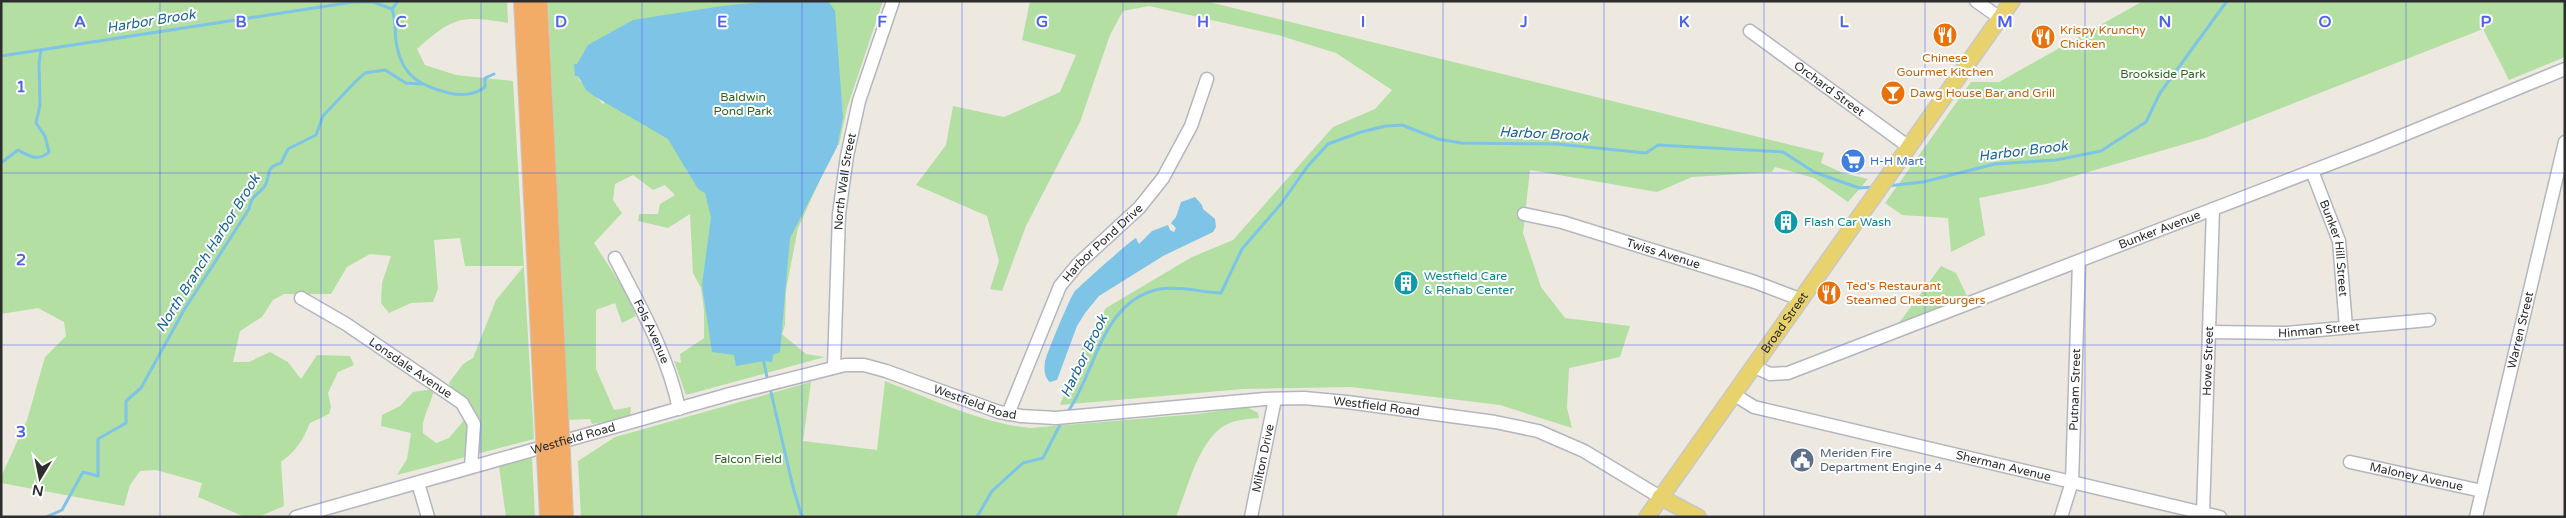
<svg xmlns="http://www.w3.org/2000/svg" width="2566" height="518" viewBox="0 0 2566 518" font-family="'Varela Round',sans-serif">
  <style>
    .green { fill: #b3dfa2; fill-rule: evenodd }
    .water { fill: #7dc4e6 }
    .lines { fill: none; stroke-linecap: round; stroke-linejoin: round }
    .stream { stroke: #7dc4e6; stroke-width: 3 }
    .minor-casing { stroke: #b4b6bf; stroke-width: 15 }
    .major-casing { stroke: #c8c8c8; stroke-width: 18 }
    .highway-casing { stroke: #c8c8c8; stroke-width: 20 }
    .minor { stroke: #fff; stroke-width: 12 }
    .major { stroke: #e7d26d; stroke-width: 15 }
    .highway { stroke: #f2ac67; stroke-width: 18 }
    .highway-bridge-casing { stroke: #c8c8c8; stroke-width: 20; stroke-linecap: butt }
    .highway-bridge { stroke: #f2ac67; stroke-width: 18 }
    .grid { fill: none; stroke: #4f62ec; stroke-width: 1; stroke-opacity: 0.55 }
    .labels { text-anchor: middle; dominant-baseline: central; stroke-width: 4; stroke-linejoin: round; paint-order: stroke }
    .food-label { font-size: 12px; fill: #c56008; stroke: #fff; text-anchor: start }
    .park-label { font-size: 12px; fill: #2b6621; stroke: #fff }
    .street-label { font-size: 12px; fill: #2d2d2d; stroke: #fff }
    .shop-label { font-size: 12px; fill: #366cbe; stroke: #fff; text-anchor: start }
    .culture-label { font-size: 12px; fill: #0d838f; stroke: #fff; text-anchor: start }
    .service-label { font-size: 12px; fill: #4e5e75; stroke: #fff; text-anchor: start }
    .water-label { font-size: 14px; font-style: italic; fill: #196396; stroke: #fff }
    .grid-label { font-size: 16px; text-anchor: middle; font-weight: bold; fill: #4f62ec; stroke: #fff; stroke-width: 4; stroke-linejoin: round; paint-order: stroke }
  </style>
  <rect width="100%" height="100%" fill="#ede9e1"/>
  <g class="green">
    <path d="M1,1H507L508,23C461,15 453,17 417,49L425,65L456,75L513,81L534,439L397,475L407,459L411,433L381,426L382,415L400,406L413,392L434,389C431,407 421,416 423,433L436,443L449,438L466,418L449,383L463,364L473,358L496,300L524,266H465L460,238L434,240L438,289L433,302L411,303L389,313L381,303L382,283L391,256L370,254L347,267L331,294H284L273,300L262,317L240,331L233,362H249L270,352L288,362L301,379L317,355L350,356L354,365L338,372L328,393L331,407L329,414L310,423C303,440 296,451 281,462L284,506L258,517H245L198,497L202,483L156,470L140,471L130,485L124,506L1,483V477L27,420L45,357L66,336L64,322L38,308L1,314Z"/>
    <path d="M548,1H883L847,108L839,145H836L798,228L786,290L785,325L782,334L806,354L825,357L686,395L674,361L681,363L680,354L704,338V310L701,288L693,273L690,214L668,228L638,221L639,214H658L660,204L675,195L665,185L653,190L633,175L615,184L613,200L622,213L594,243L625,291L636,316L622,323L615,303L596,310V369L614,410L631,407L630,418L592,424L590,419L567,420ZM600,39L604,104H603L579,80L578,64Z"/>
    <path d="M1030,1H1205L1824,153L1821,163L1843,173L1868,179L1848,202L1814,178L1775,167L1772,172L1692,177L1657,192L1530,170L1523,233L1541,287L1565,318L1630,326L1620,357L1569,368L1567,408L1572,428L1500,405L1351,387L1243,389L1060,405L1084,343L1106,308L1192,257L1233,240L1333,127L1375,109L1392,90L1336,53L1278,35L1149,6L1123,11L1110,35L1080,122L1026,226L1002,291L990,289L999,261L987,216L916,185L946,145L953,106L1004,117L1060,92L1076,55L1022,40Z"/>
    <path d="M2143,1H2565V57L2509,80L2483,29L2205,138L2047,184L1979,198L1985,235L1951,252L1948,218L1902,215L1885,203L1971,82H1999Z"/>
    <path d="M1941,266L1956,273L1967,296L1899,323Z"/>
    <path d="M885,381C932,399 980,423 1030,428L1197,414L1247,407L1258,413L1259,418C1247,419 1232,420 1222,427C1196,447 1188,488 1176,517H581L578,461L615,437L811,382L803,441L877,450Z"/>
    <path d="M532,457L535,517H506L499,466Z"/>
  </g>
  <g class="water">
    <path d="M771,1H828L835,11L843,118L837,147L790,238L780,352L773,355L772,362L764,361L736,366L734,355L712,352L702,285L711,217L705,193L698,189L668,139L594,96L586,90L578,76H575L574,64H577L588,45L633,20L722,6Z"/>
    <path d="M1195,197L1202,205L1203,209L1215,219L1216,227L1213,232L1163,256L1099,296L1085,313L1077,326L1057,380L1050,382C1044,377 1044,368 1045,361C1048,351 1070,297 1075,291C1081,285 1131,240 1136,238L1139,244L1152,231L1168,225L1170,230L1174,232L1176,228L1171,223L1176,217L1181,202Z"/>
  </g>
  <g class="lines">
    <g class="stream">
      <path d="M392,9L398,1"/>
      <path d="M1,56L353,2H373L392,9C397,24 394,34 397,47C403,77 421,86 449,93C461,96 475,95 485,87V78L494,74"/>
      <path d="M1,163L18,150C29,156 38,162 49,152L45,136L36,123L40,105L39,63L41,50"/>
      <path d="M1887,186L1923,182L1995,164L2056,160L2101,151L2146,122L2160,93L2227,1"/>
      <path d="M763,358L768,382"/>
      <path d="M770,388L793,487L802,517"/>
      <path d="M1067,413C1096,373 1101,300 1160,289C1180,286 1201,292 1221,293L1242,249L1281,204L1307,167L1328,144L1361,132L1386,126L1402,125L1438,139L1461,143L1557,144L1646,153L1658,145L1783,152L1814,172L1859,188L1873,187"/>
      <path d="M46,517L62,510L83,472L98,476V439L126,423V401L141,388L184,310L249,209C252,194 256,197 264,187C272,176 263,168 281,163L288,149L316,135L323,116L355,82L365,73L385,70L406,83L422,84"/>
      <path d="M977,517L992,491L1023,463L1043,458L1062,421"/>
    </g>
    <defs>
      <g id="minor">
        <path d="M1976,1L2000,18"/>
        <path id="s1" d="M1750,31L1909,147"/>
        <path id="s2" d="M2312,171L2339,241L2346,327"/>
        <path id="s3" d="M1524,214L1562,222L1755,282L1802,300"/>
        <path id="s4" d="M615,258C640,306 668,355 679,409"/>
        <path id="s5" d="M301,298L346,324L462,403L474,424L471,467"/>
        <path id="s6" d="M2209,332L2286,333L2429,320"/>
        <path id="s7" d="M1753,366L1770,374L1788,373L2374,147L2565,69"/>
        <path id="s8" d="M834,367L839,214L847,156L859,101L893,1"/>
        <path id="s9" d="M1733,394L1754,407L2220,517"/>
        <path id="s10" d="M1008,414L1060,286L1078,264L1139,208L1163,178L1191,126L1207,79"/>
        <path id="s11" d="M2350,462L2482,491"/>
        <path d="M418,483L428,517"/>
        <path id="s12" d="M2203,513L2213,209"/>
        <path id="s13" d="M296,517L730,394L845,365H864L886,371L999,412L1021,416L1056,418L1265,399L1304,398L1347,402L1495,422L1538,431L1584,451L1660,497"/>
        <path id="s14" d="M1251,517L1275,399"/>
        <path id="s15" d="M2061,517L2072,482L2079,262"/>
        <path id="s16" d="M2476,517L2565,142"/>
      </g>
      <g id="major">
        <path d="M1660,497L1698,517"/>
        <path id="s17" d="M1647,517L2012,1"/>
      </g>
      <g id="highway">
        <path d="M523,1L545,437"/>
        <path d="M538,1L560,433"/>
        <path d="M561,452L564,517"/>
        <path d="M546,456L549,517"/>
      </g>
    </defs>
    <use href="#minor" class="minor-casing"/>
    <use href="#major" class="major-casing"/>
    <use href="#highway" class="highway-casing"/>
    <use href="#minor" class="minor"/>
    <use href="#major" class="major"/>
    <use href="#highway" class="highway"/>
    <defs>
      <g id="highway-bridge">
        <path d="M560,433L561,452"/>
        <path d="M545,437L546,456"/>
      </g>
    </defs>
    <use href="#highway-bridge" class="highway-bridge-casing"/>
    <use href="#highway-bridge" class="highway-bridge"/>
  </g>
  <path class="grid" d="M160,1V517M321,1V517M481,1V517M642,1V517M802,1V517M962,1V517M1123,1V517M1283,1V517M1443,1V517M1604,1V517M1764,1V517M1925,1V517M2085,1V517M2245,1V517M2406,1V517M1,173H2565M1,345H2565"/>
  <defs>
    <symbol id="restaurant-disc" viewBox="-11 -11 22 22"><circle r="9.5" fill="#e8710a" stroke="#fff"/><path d="M-5-6h1v4h1v-4h1v4h1v-4h1v5L-1.5 .5V6h-2V.5L-5-1ZM5-6V6H3V1.5H1.5Q1.5-4 5-6Z" fill="#fff"/></symbol>
    <symbol id="bar-disc" viewBox="-11 -11 22 22"><circle r="9.5" fill="#e8710a" stroke="#fff"/><path d="M-6-5H6L.8 .8V4.5H3.5V6h-7V4.5H-.8V.8Z" fill="#fff"/></symbol>
    <symbol id="supermarket-disc" viewBox="-11 -11 22 22"><circle r="9.5" fill="#3f7fe0" stroke="#fff"/><path d="M-6-5.5h2.5l.6 2H6L4.5 2H-2.5L-4.4-4H-6ZM-1.5 3.2a1.3 1.3 0 1 0 .1 0ZM3 3.2a1.3 1.3 0 1 0 .1 0Z" fill="#fff"/></symbol>
    <symbol id="building-disc" viewBox="-11 -11 22 22"><circle r="9.5" fill="#0f9aa8" stroke="#fff"/><path d="M-4-6H4V6H1V3H-1V6H-4ZM-2.5-4.3h1.7v1.8h-1.7ZM.8-4.3h1.7v1.8H.8ZM-2.5-1h1.7V.8h-1.7ZM.8-1h1.7V.8H.8Z" fill="#fff"/></symbol>
    <symbol id="civic-disc" viewBox="-11 -11 22 22"><circle r="9.5" fill="#5c6f8a" stroke="#fff"/><path d="M-.6-6.5H3V-4.5H.6V-3L4-1V1h2V6H-6V1h2V-1L-.6-3ZM-1.2 2.5V6h2.4V2.5Z" fill="#fff"/></symbol>
  </defs>
  <g fill-rule="evenodd">
    <use href="#restaurant-disc" x="1931" y="21" width="28" height="28"/>
    <use href="#restaurant-disc" x="2029" y="23" width="28" height="28"/>
    <use href="#bar-disc" x="1879" y="79" width="28" height="28"/>
    <use href="#supermarket-disc" x="1839" y="147" width="28" height="28"/>
    <use href="#building-disc" x="1772" y="208" width="28" height="28"/>
    <use href="#building-disc" x="1392" y="269" width="28" height="28"/>
    <use href="#restaurant-disc" x="1815" y="279" width="28" height="28"/>
    <use href="#civic-disc" x="1788" y="446" width="28" height="28"/>
  </g>
  <g class="labels">
    <g class="food-label">
      <text x="2060" y="30">Krispy Krunchy<tspan x="2060" dy="14">Chicken</tspan></text>
      <text x="1945" y="58" text-anchor="middle">Chinese<tspan x="1945" dy="14">Gourmet Kitchen</tspan></text>
      <text x="1910" y="93">Dawg House Bar and Grill</text>
      <text x="1846" y="286">Ted's Restaurant<tspan x="1846" dy="14">Steamed Cheeseburgers</tspan></text>
    </g>
    <g class="park-label">
      <text x="2163" y="74">Brookside Park</text>
      <text x="743" y="97">Baldwin<tspan x="743" dy="14">Pond Park</tspan></text>
      <text x="748" y="459">Falcon Field</text>
    </g>
    <g class="street-label">
      <text stroke="none"><textPath href="#s1" startOffset="98">Orchard Street</textPath></text>
      <text stroke="none"><textPath href="#s8" startOffset="186">North Wall Street</textPath></text>
      <text stroke="none"><textPath href="#s7" startOffset="435">Bunker Avenue</textPath></text>
      <text stroke="none"><textPath href="#s10" startOffset="199">Harbor Pond Drive</textPath></text>
      <text stroke="none"><textPath href="#s2" startOffset="81">Bunker Hill Street</textPath></text>
      <text stroke="none"><textPath href="#s3" startOffset="145">Twiss Avenue</textPath></text>
      <text stroke="none"><textPath href="#s17" startOffset="238">Broad Street</textPath></text>
      <text stroke="none"><textPath href="#s6" startOffset="110">Hinman Street</textPath></text>
      <text stroke="none"><textPath href="#s16" startOffset="192">Warren Street</textPath></text>
      <text stroke="none"><textPath href="#s4" startOffset="82">Fols Avenue</textPath></text>
      <text stroke="none"><textPath href="#s12" startOffset="152">Howe Street</textPath></text>
      <text stroke="none"><textPath href="#s5" startOffset="130">Lonsdale Avenue</textPath></text>
      <text stroke="none"><textPath href="#s15" startOffset="129">Putnam Street</textPath></text>
      <text stroke="none"><textPath href="#s13" startOffset="706">Westfield Road</textPath></text>
      <text stroke="none"><textPath href="#s13" startOffset="1111">Westfield Road</textPath></text>
      <text stroke="none"><textPath href="#s13" startOffset="288">Westfield Road</textPath></text>
      <text stroke="none"><textPath href="#s14" startOffset="60">Milton Drive</textPath></text>
      <text stroke="none"><textPath href="#s9" startOffset="281">Sherman Avenue</textPath></text>
      <text stroke="none"><textPath href="#s11" startOffset="68">Maloney Avenue</textPath></text>
    </g>
    <g class="shop-label">
      <text x="1870" y="161">H-H Mart</text>
    </g>
    <g class="culture-label">
      <text x="1804" y="222">Flash Car Wash</text>
      <text x="1424" y="276">Westfield Care<tspan x="1424" dy="14">&amp; Rehab Center</tspan></text>
    </g>
    <g class="service-label">
      <text x="1820" y="453">Meriden Fire<tspan x="1820" dy="14">Department Engine 4</tspan></text>
    </g>
    <g class="water-label">
      <text transform="translate(151 21) rotate(-9)">Harbor Brook</text>
      <text transform="translate(1544 134) rotate(3)">Harbor Brook</text>
      <text transform="translate(2023 151) rotate(-7)">Harbor Brook</text>
      <text transform="translate(208 253) rotate(-58)">North Branch Harbor Brook</text>
      <text transform="translate(1084 356) rotate(-64)">Harbor Brook</text>
    </g>
  </g>
  <g class="grid-label">
    <text x="80" y="27">A</text>
    <text x="241" y="27">B</text>
    <text x="401" y="27">C</text>
    <text x="561" y="27">D</text>
    <text x="722" y="27">E</text>
    <text x="882" y="27">F</text>
    <text x="1042" y="27">G</text>
    <text x="1203" y="27">H</text>
    <text x="1363" y="27">I</text>
    <text x="1524" y="27">J</text>
    <text x="1684" y="27">K</text>
    <text x="1844" y="27">L</text>
    <text x="2005" y="27">M</text>
    <text x="2165" y="27">N</text>
    <text x="2325" y="27">O</text>
    <text x="2486" y="27">P</text>
    <text x="21" y="92">1</text>
    <text x="21" y="265">2</text>
    <text x="21" y="437">3</text>
  </g>
  <rect width="2566" height="518" fill="none" stroke="#2d2d2d" stroke-width="5"/>
  <g transform="translate(40 478) rotate(190)" stroke="#ffffff" stroke-width="4" paint-order="stroke">
  <path d="M0-4L9 19L0 12L-9 19Z" fill="#2d2d2d"/>
  <text y="-8" font-size="14" font-weight="bold" text-anchor="middle" fill="#2d2d2d">N</text>
  </g>
</svg>
